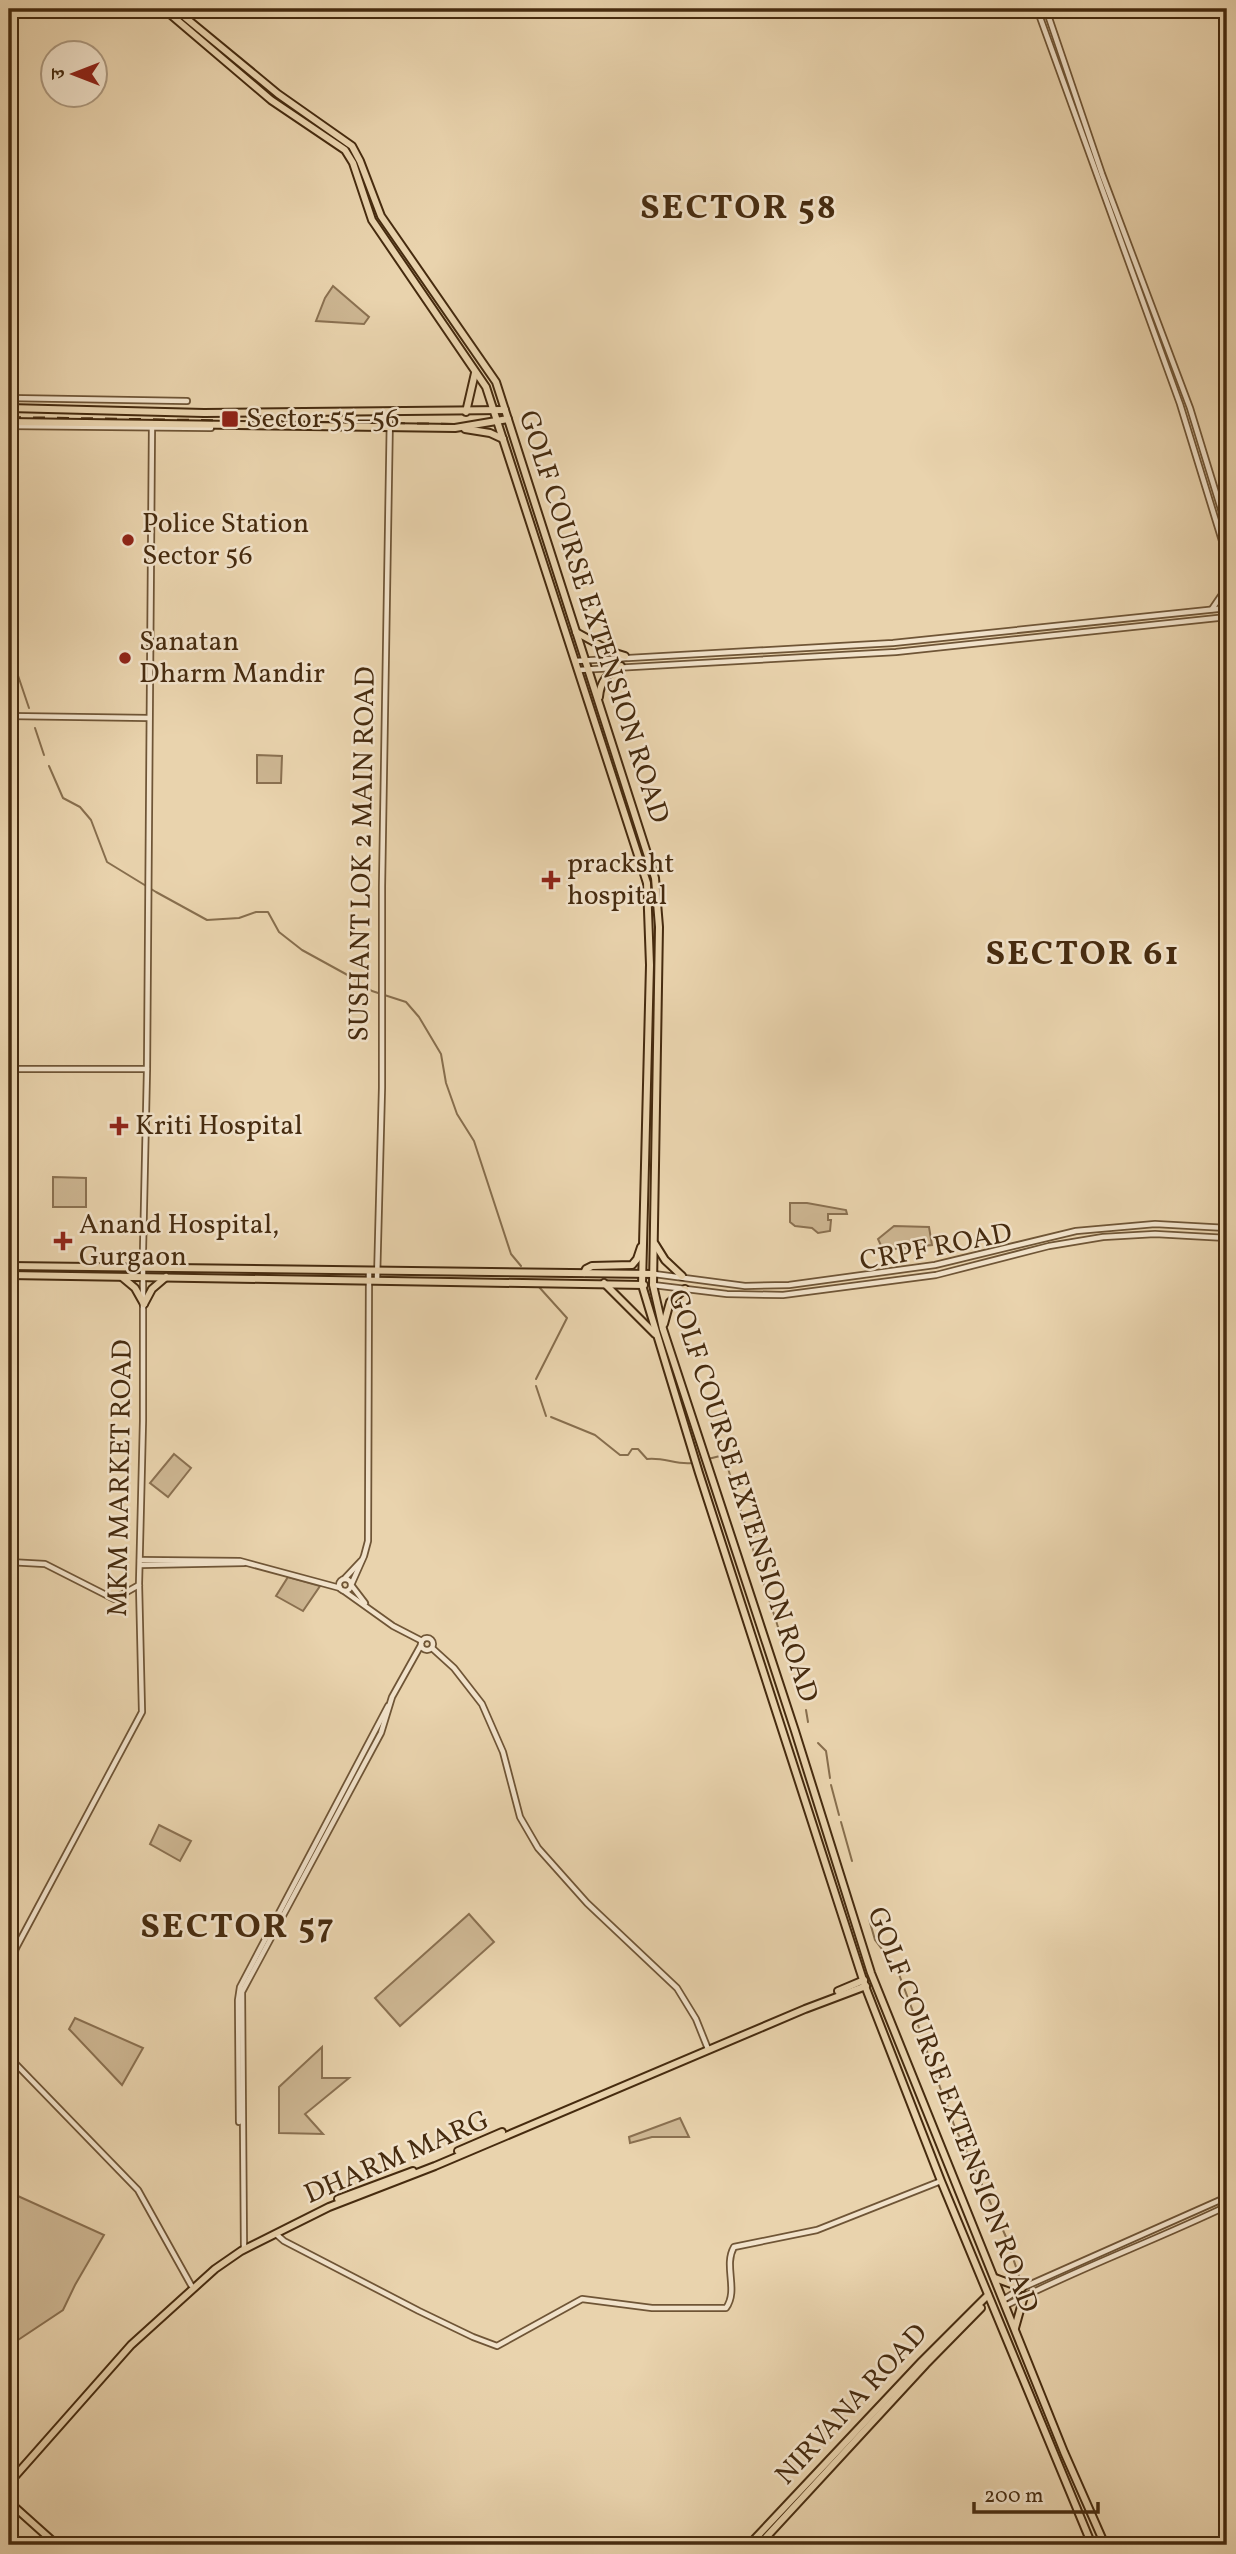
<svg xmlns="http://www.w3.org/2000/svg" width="1236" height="2554" viewBox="0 0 1236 2554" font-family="Vollkorn,'Noto Serif Devanagari',serif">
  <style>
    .green { fill: #cdb692; stroke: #8a7050; stroke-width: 2 }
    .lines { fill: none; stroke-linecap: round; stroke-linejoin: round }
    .stream { stroke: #876e4d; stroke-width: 2 }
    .minor-casing { stroke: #6f5536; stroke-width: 8 }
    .major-casing { stroke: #462b0f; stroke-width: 10 }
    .minor { stroke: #f1e2ca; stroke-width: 4.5 }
    .major { stroke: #e9d3ad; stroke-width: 6 }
    .rail { stroke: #462b0f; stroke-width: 2; stroke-dasharray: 12 12; stroke-linecap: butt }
    .poi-dot { fill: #8f2418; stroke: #f1e2ca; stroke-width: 2.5 }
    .labels { text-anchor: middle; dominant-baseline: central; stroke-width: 5; stroke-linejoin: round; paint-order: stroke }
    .poi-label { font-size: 28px; fill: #462b0f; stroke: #f1e2ca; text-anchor: start }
    .street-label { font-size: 28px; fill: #462b0f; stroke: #f1e2ca }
    .district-label { font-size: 35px; font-weight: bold; letter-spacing: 2px; fill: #462b0f; stroke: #f1e2ca }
  </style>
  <rect width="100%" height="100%" fill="#e9d3ad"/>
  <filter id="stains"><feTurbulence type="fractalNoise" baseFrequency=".00286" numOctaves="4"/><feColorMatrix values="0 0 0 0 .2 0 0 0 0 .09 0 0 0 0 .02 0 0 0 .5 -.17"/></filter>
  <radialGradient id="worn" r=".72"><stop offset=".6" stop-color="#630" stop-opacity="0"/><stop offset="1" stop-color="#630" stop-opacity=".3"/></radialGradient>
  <g class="green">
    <path d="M333,286L369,317L364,324L316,321L325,298Z"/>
    <path d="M257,755L282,756L281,783H257Z"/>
    <path d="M53,1177L86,1178V1207H53Z"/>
    <path d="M790,1203H807L846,1210L847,1214H828V1220H831L830,1231L818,1233L812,1228L795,1226L790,1222Z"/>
    <path d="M894,1226L929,1227L932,1245L883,1250L878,1239Z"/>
    <path d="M174,1454L191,1468L168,1497L150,1483Z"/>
    <path d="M288,1577L320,1586L303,1611L276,1596Z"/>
    <path d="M159,1825L191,1841L180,1861L150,1844Z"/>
    <path d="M469,1914L494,1942L400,2026L375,1998Z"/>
    <path d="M75,2018L143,2048L122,2085L69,2029Z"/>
    <path d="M322,2047V2078H349L305,2114L323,2134L279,2133V2087Z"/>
    <path d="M680,2118L689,2137H652L630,2143L629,2137Z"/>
    <path d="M9,2192L104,2235L75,2285L63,2310L9,2346Z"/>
  </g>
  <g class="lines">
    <g class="stream">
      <path d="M9,649L29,708"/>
      <path d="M35,728L44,755"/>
      <path d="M49,766L63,798L80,807L91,820L107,862L156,892L207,920L239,918L256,912H268L279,932L302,950L353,978L372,991L406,1002L419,1017L441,1054L446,1083L457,1114L474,1141L511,1254L521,1266"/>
      <path d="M536,1379L567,1318L539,1287"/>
      <path d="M536,1386L546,1416"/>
      <path d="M551,1417L595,1435L620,1455H628L632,1449H638L647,1459C664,1457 676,1465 692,1463"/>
      <path d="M708,1459L724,1455L730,1475"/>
      <path d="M733,1487L778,1627"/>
      <path d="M806,1710L808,1722"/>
      <path d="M818,1743L826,1751L830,1778"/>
      <path d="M831,1785L839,1815"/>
      <path d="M841,1822L852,1861"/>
      <path d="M869,1919L875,1940L897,1969L921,2033"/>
      <path d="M923,2040L929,2057"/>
      <path d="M932,2064L942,2093"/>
      <path d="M945,2099L954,2125L991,2204"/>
      <path d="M994,2210L1006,2237L1022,2285"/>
    </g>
    <defs>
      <g id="minor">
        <path d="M1037,9L1180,404L1227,557"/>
        <path d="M1046,9L1102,174L1190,408L1227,529"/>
        <path d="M9,398L187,401"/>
        <path d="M9,426L211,428"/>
        <path d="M1212,609L1227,587"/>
        <path d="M576,661L893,643L1227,608"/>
        <path d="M579,670L896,652L1227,617"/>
        <path d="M9,716L149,718"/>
        <path d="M9,1069H147"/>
        <path d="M654,1274L745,1286L789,1285L935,1265L1076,1231L1155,1224L1227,1228"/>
        <path d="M377,1280L382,1088V886L390,413"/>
        <path d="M653,1285L727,1294L783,1295L936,1275L1049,1246L1103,1237L1155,1234L1227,1238"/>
        <path d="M140,1560L240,1561L340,1588"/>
        <path d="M9,1562L45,1564L114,1599L139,1585"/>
        <path d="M141,1565L244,1563"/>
        <path d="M345,1578L361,1561"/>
        <circle cx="345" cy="1585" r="6"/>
        <path d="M352,1583L364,1556L368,1541L369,1271"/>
        <path d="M352,1586L365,1603"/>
        <path d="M344,1591L393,1626L422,1641"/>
        <circle cx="427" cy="1644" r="6"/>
        <path d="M432,1648L454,1668L482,1704L503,1752L520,1817L538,1848L587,1903L677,1988L696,2019L708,2049"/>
        <path d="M9,1929L14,1935L16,1943L9,2007"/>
        <path d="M16,1948L142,1712L139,1584L143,1421V1250L147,1070L152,424"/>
        <path d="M9,2057L138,2190L191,2285"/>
        <path d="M239,2122L238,2000L240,1987L388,1706"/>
        <path d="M276,2234L284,2241L419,2311L473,2337L497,2346L582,2299L652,2308H726C739,2290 723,2266 734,2247L817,2230L941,2181"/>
        <path d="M244,2249L242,1992L381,1733L392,1697L421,1645"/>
        <path d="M1003,2300L1022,2288L1227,2197"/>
        <path d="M1005,2306C1077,2269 1154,2241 1227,2206"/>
      </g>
      <g id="major">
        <path d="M164,9L271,100L345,150L353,163L372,220L486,387L647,883L650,965L642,1285L648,1305L699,1473L865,1986L941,2181L1092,2545"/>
        <path d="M175,9L278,94L352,146L360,161L381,216L496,382L655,878L659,927L653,1285L663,1329L795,1731L871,1973L1064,2452L1105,2545"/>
        <path d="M9,408L204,413L505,410"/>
        <path d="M466,412L475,373"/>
        <path d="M9,422L455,428L508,419"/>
        <path d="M465,429L490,433L503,439"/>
        <path d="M576,632L612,652L625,656"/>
        <path d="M599,697C600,683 608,672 621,666"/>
        <path d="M655,1244L665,1260L682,1276"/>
        <path d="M9,1266L654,1274"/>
        <path d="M584,1273L586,1269L592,1266L632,1265L637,1259L641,1247"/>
        <path d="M9,1275L644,1285"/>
        <path d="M123,1278L135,1288L144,1304"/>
        <path d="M604,1283L655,1334"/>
        <path d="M144,1304L152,1289L166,1277"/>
        <path d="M664,1324L670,1302L685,1289"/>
        <path d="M838,1991L864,1980"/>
        <path d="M458,2151L502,2132"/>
        <path d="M338,2199L413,2171"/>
        <path d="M995,2278L1022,2288"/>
        <path d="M1015,2328L1024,2296"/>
        <path d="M9,2483L131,2345L215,2269L241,2251L329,2207L435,2166L805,2009L866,1986"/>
        <path d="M9,2502L57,2545"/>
        <path d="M749,2545L922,2361L988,2295"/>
        <path d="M759,2545L926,2364L981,2308"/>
      </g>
    </defs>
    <use href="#minor" class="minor-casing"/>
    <use href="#major" class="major-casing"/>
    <use href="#minor" class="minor"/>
    <use href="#major" class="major"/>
    <path class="rail" d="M9,417L455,424"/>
  </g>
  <g class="poi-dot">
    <rect x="221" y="410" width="18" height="18" rx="3.5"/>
    <circle cx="128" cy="540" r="7"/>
    <circle cx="125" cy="658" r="7"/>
    <path d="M547.5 869.5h7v7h7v7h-7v7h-7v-7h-7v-7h7z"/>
    <path d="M115.5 1115.5h7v7h7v7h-7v7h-7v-7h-7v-7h7z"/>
    <path d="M59.5 1230.5h7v7h7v7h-7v7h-7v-7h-7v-7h7z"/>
  </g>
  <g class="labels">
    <g class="poi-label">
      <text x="246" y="419">Sector 55–56</text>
      <text x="142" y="524">Police Station<tspan x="142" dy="32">Sector 56</tspan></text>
      <text x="139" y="642">Sanatan<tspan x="139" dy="32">Dharm Mandir</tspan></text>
      <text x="567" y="864">pracksht<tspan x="567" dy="32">hospital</tspan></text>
      <text x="135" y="1126">Kriti Hospital</text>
      <text x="79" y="1225">Anand Hospital,<tspan x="79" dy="32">Gurgaon</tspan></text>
    </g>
    <g class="street-label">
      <text transform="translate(593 617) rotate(72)">GOLF COURSE EXTENSION ROAD</text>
      <text transform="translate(363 854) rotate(-89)">SUSHANT LOK 2 MAIN ROAD</text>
      <text transform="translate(936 1248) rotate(-11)">CRPF ROAD</text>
      <text transform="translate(121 1478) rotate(-89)">MKM MARKET ROAD</text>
      <text transform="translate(742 1496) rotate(72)">GOLF COURSE EXTENSION ROAD</text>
      <text transform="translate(952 2110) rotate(69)">GOLF COURSE EXTENSION ROAD</text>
      <text transform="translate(397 2158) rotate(-23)">DHARM MARG</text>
      <text transform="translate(852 2405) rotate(-47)">NIRVANA ROAD</text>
    </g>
    <g class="district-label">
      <text x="739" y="209">SECTOR 58</text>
      <text x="1083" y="955">SECTOR 61</text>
      <text x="238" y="1928">SECTOR 57</text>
    </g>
  </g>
  <rect width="1236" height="2554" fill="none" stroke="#e9d3ad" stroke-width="35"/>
  <rect x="10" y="10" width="1215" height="2533" fill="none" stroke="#462b0f" stroke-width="3.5"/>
  <rect x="18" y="18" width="1201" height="2519" fill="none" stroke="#462b0f" stroke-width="2"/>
  <g transform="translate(74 74) rotate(270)"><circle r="33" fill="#f1e2ca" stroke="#ad997f" stroke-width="2"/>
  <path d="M0-5L12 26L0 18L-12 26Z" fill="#8f2418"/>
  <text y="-10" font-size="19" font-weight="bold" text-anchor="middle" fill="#462b0f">उ</text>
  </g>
  <path d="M974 2502v10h124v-10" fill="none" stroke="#462b0f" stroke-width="3.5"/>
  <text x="984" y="2502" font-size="21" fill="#462b0f" stroke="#f1e2ca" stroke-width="5" paint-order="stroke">200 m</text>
  <rect width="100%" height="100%" filter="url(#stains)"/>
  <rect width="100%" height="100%" fill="url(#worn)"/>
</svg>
